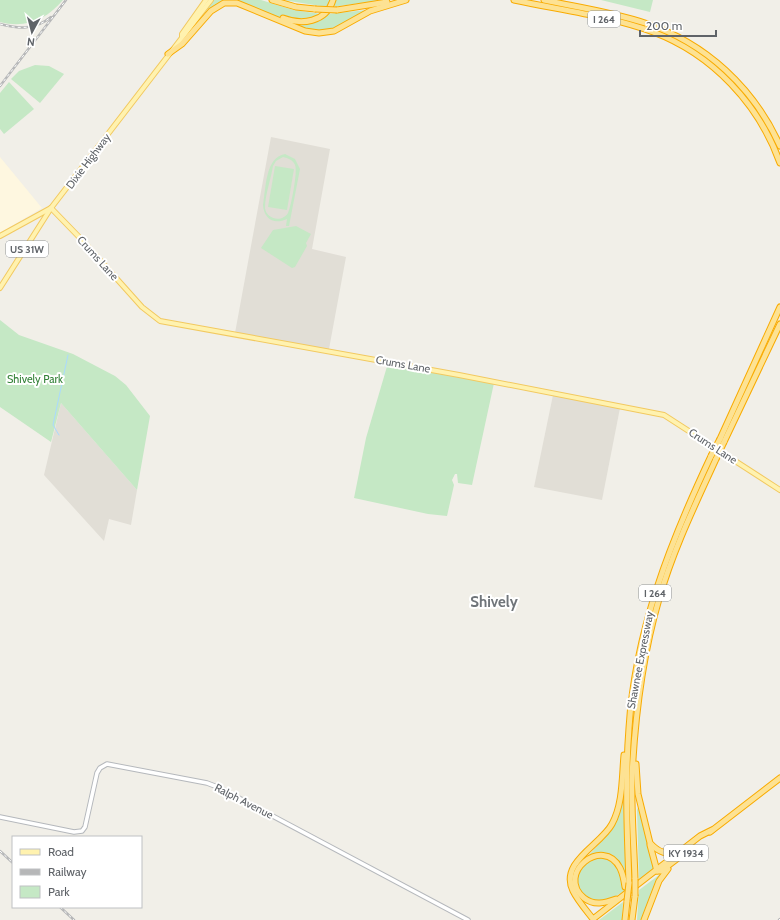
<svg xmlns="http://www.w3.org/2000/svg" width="780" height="920" viewBox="0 0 780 920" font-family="Cabin,sans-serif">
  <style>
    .commercial { fill: #fef7e0 }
    .education { fill: #e1ded6 }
    .green { fill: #c5e8c5; fill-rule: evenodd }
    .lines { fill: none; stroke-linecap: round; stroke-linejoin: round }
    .stream { stroke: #aadaff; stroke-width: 1 }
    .minor-casing { stroke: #b5b8bc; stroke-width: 5.5 }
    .major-casing { stroke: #f2c960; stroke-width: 6 }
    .highway-casing { stroke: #f9ab00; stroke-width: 7 }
    .minor { stroke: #fff; stroke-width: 3.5 }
    .major { stroke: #fff2af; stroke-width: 4 }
    .highway { stroke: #fde293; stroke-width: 5 }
    .rail-casing { stroke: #b6b7b8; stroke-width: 2.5 }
    .rail { stroke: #fff; stroke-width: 1; stroke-dasharray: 3; stroke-linecap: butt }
    .highway-bridge-casing { stroke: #f9ab00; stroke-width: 7; stroke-linecap: butt }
    .highway-bridge { stroke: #fde293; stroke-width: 5 }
    .labels { text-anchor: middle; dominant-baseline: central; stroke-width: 4; stroke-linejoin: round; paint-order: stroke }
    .shield { fill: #fff; stroke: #8f9295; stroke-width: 1 }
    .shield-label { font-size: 10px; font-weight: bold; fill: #5f6368 }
    .street-label { font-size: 11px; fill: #5f6368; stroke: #fff }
    .park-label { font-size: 11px; fill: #348238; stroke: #fff }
    .district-label { font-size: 15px; font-weight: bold; fill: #70757a; stroke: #fff }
  </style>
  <rect width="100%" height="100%" fill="#f1efe8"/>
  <path class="commercial" d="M0,157L42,208L0,233Z"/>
  <g class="education">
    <path d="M271,137L330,149L312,249L346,257L329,349L235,333Z"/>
    <path d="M553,395L620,408L602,500L534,487Z"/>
    <path d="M61,403L137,490L131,525L109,519L104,541L44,475Z"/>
  </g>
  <g class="green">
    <path d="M0,0H63C47,19 26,29 0,22Z"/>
    <path d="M213,0H261L294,10L321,14C288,35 249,0 221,4C215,6 210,11 205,14Z"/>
    <path d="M283,0H331L327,7Z"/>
    <path d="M335,0H383L332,7Z"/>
    <path d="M601,0H653L650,12Z"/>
    <path d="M367,10C348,28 320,37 296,25L314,22L327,14Z"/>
    <path d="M35,65L49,66L64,74L40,103L11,79L19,71Z"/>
    <path d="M9,82L34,109L4,134L0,129V93Z"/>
    <path d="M285,154L295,159L300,169L289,226H286L287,219C274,225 264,219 263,205C266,189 265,157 285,154ZM283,157C288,158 293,160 295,165C298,171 291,207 288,213C282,223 266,219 265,208C265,195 271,179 273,166L276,161Z"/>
    <path d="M275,166L294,169L287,210L268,207Z"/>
    <path d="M296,226L311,234L306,243L307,246L295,267L292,268L261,248L273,230Z"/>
    <path d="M0,320L19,335L73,354L115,376L126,385L150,416L137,490L61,403L51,442L0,407Z"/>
    <path d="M388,363L494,383L472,485L458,483L457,474H455L452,480L454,485L447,516L428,514L354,498L366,438Z"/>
    <path d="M623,799L626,874V877L612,858L588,856L612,830L619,815Z"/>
    <path d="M639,805L654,867L652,870L639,880L637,810Z"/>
    <path d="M603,858C617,862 625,876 624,891C616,896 608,902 598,902C579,901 572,878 584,866C586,863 588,860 591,860C594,858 599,858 603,858Z"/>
    <path d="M663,872L643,920H637L639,890Z"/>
    <path d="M623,902L622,920H599Z"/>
  </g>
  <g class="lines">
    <path class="stream" d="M59,435L53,425L68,355"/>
    <defs>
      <path id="minor" d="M0,817L74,832L82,831L85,827L97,773L100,768L107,764L207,783L220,788L468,920"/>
      <g id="major">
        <path d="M182,37V34L206,0"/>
        <path d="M51,208L82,240L142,307L160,321L459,375L664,415L780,490"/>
        <path d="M0,236L51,208"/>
        <path d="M0,288L51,208L211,0"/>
      </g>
      <g id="highway">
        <path d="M272,0L296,7L315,9"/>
        <path d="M514,0C560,10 609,16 653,32C712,54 759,104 780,163"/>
        <path d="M544,0C577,7 612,12 645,23C706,43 754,88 780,146"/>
        <path d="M337,10L387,2"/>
        <path d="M283,18C301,25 326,23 333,0"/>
        <path d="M168,54L182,44L211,11L224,3H237L305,31L319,33L334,31L370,11L406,0"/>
        <path d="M720,439L780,307"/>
        <path d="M724,442L780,324"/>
        <path d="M624,755C622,777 623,804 612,824C601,845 559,862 573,891C578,901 586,910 593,919L700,836L712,830"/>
        <path d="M636,764L638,794L650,843C659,853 667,855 679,851"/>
        <path d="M710,832L780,778"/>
        <path d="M650,845L657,871"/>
        <path d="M657,871H661L690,849"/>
        <path d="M635,879C634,845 631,810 632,776C635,716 642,657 659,599C673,550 695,505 716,459"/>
        <path d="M629,883C627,831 625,779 629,728C635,631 670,543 711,456"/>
        <path d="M616,899C605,903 594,906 584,898C555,874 603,835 620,868C623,874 624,880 625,887"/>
        <path d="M625,920L627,901"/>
        <path d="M632,920L635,896"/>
        <path d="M644,920L659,881L668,869"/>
      </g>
    </defs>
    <use href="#minor" class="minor-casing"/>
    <use href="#major" class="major-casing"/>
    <use href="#highway" class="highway-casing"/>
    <use href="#minor" class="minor"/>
    <use href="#major" class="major"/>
    <use href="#highway" class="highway"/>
    <defs>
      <g id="rail">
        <path d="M0,24C18,29 35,30 51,17"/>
        <path d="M0,86L66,0"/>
        <path d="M0,851L13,863"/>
        <path d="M60,907L74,920"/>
        <path d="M779,920L780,919"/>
      </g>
    </defs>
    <use href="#rail" class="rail-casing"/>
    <use href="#rail" class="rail"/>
    <defs>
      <g id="highway-bridge">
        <path d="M315,9L337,10"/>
        <path d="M711,456L720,439"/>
        <path d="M716,459L724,442"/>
        <path d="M635,879V896"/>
        <path d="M627,901L629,883"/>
      </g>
    </defs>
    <use href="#highway-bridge" class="highway-bridge-casing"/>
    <use href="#highway-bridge" class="highway-bridge"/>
  </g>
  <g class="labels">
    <g class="shield">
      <rect x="588" y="11" width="32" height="16" rx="3"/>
      <rect x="6" y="241" width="42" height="16" rx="3"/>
      <rect x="639" y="585" width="32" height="16" rx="3"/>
      <rect x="664" y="845" width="44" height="16" rx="3"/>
    </g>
    <g class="shield-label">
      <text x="604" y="19">I 264</text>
      <text x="27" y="249">US 31W</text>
      <text x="655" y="593">I 264</text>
      <text x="686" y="853">KY 1934</text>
    </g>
    <g class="street-label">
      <text transform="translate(88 161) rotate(-53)">Dixie Highway</text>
      <text transform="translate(98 258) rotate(48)">Crums Lane</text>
      <text transform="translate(403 364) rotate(10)">Crums Lane</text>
      <text transform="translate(713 446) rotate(33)">Crums Lane</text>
      <text transform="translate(640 660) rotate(-79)">Shawnee Expressway</text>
      <text transform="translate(244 801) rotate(27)">Ralph Avenue</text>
    </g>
    <g class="park-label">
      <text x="35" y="379">Shively Park</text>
    </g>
    <g class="district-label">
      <text x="494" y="602">Shively</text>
    </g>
  </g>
  <rect x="12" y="836" width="130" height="72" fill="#ffffff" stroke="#bfc1c3"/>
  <rect x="20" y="849" width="20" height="6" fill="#fff2af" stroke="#bfc1c3"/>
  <text x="48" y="856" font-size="12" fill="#5f6368">Road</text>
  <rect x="20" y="869" width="20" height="6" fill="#b6b7b8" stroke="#bfc1c3"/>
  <text x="48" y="876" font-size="12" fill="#5f6368">Railway</text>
  <rect x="20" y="886" width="20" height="12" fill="#c5e8c5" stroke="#bfc1c3"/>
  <text x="48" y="896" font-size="12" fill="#5f6368">Park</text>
  <g transform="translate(32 32) rotate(187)" stroke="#ffffff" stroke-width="3" paint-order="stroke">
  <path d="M0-3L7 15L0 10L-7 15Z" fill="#5f6368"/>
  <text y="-6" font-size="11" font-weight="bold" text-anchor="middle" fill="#5f6368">N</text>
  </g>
  <path d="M640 30v6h76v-6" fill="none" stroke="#5f6368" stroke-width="2"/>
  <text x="646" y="30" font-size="12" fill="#5f6368" stroke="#ffffff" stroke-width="3" paint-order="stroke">200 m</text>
</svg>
